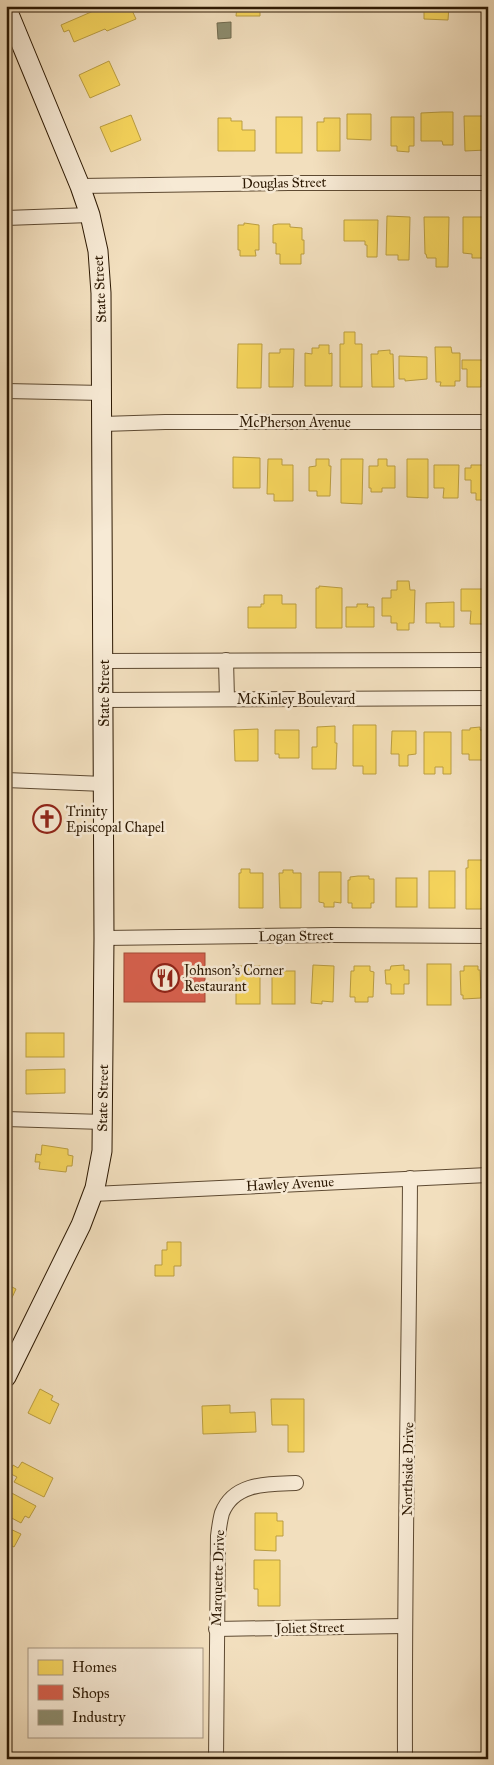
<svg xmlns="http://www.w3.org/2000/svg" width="494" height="1765" viewBox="0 0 494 1765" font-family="'IM FELL Great Primer',serif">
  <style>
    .homes { fill: #f6d55c; stroke: #ba9d41 }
    .shops { fill: #d6604d; stroke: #a34b37 }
    .industry { fill: #8c8c6e; stroke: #706a4e }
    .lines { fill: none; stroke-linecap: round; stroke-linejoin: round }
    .street-casing { stroke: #5e4a32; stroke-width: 16 }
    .secondary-casing { stroke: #2d1903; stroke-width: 21 }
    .street { stroke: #f7ead5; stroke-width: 14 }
    .secondary { stroke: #f7ead5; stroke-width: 19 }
    .labels { text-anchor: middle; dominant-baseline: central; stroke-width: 5; stroke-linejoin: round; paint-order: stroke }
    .street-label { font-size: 14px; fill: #2d1903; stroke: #f7ead5 }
    .poi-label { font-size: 14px; fill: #2d1903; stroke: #f7ead5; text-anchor: start }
  </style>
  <rect width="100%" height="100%" fill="#f2dfbe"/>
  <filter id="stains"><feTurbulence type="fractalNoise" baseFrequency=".004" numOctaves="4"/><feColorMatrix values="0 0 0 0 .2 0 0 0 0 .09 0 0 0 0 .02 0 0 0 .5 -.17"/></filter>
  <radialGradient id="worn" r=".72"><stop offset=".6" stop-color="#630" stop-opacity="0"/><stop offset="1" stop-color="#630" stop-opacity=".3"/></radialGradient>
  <g class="homes">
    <path d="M105,6H130L136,19L107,31L105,29L74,42L69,30L64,32L61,25Z"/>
    <rect x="200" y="6" width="13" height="4"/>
    <path d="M237,6H260V16H236Z"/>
    <path d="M424,6H449L448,20L424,19Z"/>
    <path d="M109,61L120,85L90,98L79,75Z"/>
    <path d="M442,112H453V145H443L442,141H421V113Z"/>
    <path d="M347,114H371V140L347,139Z"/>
    <path d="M131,115L141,140L111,152L100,127Z"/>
    <path d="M464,116H487L486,150L465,151Z"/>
    <rect x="276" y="117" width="26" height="36"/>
    <path d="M391,117H414V146H409V152L397,151V146H391Z"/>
    <path d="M218,118H231V121H242V130H255V151H218Z"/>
    <path d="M324,118H340V151H317V122H324Z"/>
    <path d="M387,216L410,217L409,260H398V255H386Z"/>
    <path d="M424,217H449L448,267H436V258H427L426,254H425Z"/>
    <path d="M463,217H488L487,258H472V254L463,253Z"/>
    <path d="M344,220H378L377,257H367V245H365V241H344Z"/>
    <path d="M244,223L259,225V250H255L256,256H240V250H238V225H244Z"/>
    <path d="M278,224H290V227L302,228V240H304V254H301V264H280V254H276V243H273V225Z"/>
    <path d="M344,332H355V344H362V387H340V344H344Z"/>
    <path d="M238,344H262L261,388H237Z"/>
    <path d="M319,345H329V354L332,353V386H305V353L312,354V348H319Z"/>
    <path d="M435,347H451L452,353H460V381H455V386H440L441,382H436Z"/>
    <path d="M280,349H294L293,387H269V353H280Z"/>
    <path d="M390,350V354H393L394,387H372L371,354H378V351Z"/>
    <path d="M483,354H488V380H481V387H467V369H462V360H483Z"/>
    <path d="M399,356L427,357V379L405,381V379H399Z"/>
    <path d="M233,457L260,458V488H233Z"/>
    <path d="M268,459H282V465H293V501H274V494H267Z"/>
    <path d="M316,459H329V466H331L330,496H317V491H309V467L316,466Z"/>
    <path d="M341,459H363L362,504L341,503Z"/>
    <path d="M378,459H387V466H395V488H382V492H371V488H369V466H378Z"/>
    <path d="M407,459H428V498L407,497Z"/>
    <path d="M434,465H459L458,498H443L444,488H434Z"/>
    <path d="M471,465H488V500H476V493H471V480H465V468H471Z"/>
    <path d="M397,581H409L410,590H415L414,623H409V630H397V623H391V616H382V598H391V590H397Z"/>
    <path d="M319,586L342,588V628H316V588H319Z"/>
    <path d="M461,589H488V624H470L471,611H461Z"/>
    <path d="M264,595H282V604H296V628H248V607H261V604H264Z"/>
    <path d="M454,602V627H440V623H426V603Z"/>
    <path d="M357,604H368L367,607H374V627H346V607H357Z"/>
    <path d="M353,725H376V774H363V766H353Z"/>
    <path d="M335,726V743H337L336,769H312V747H317V727Z"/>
    <path d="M480,727V730H486V760H469V754H462V730H470V728Z"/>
    <path d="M258,729V761H235L234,730Z"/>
    <path d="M275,730H299V758H279V754H275Z"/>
    <path d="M392,731H416V754L408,755V766H399V754H391Z"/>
    <path d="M424,732H451V774H443V767H435V774H424Z"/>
    <path d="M468,860H484V868H488V909H466V868H468Z"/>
    <path d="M241,869H250V873H263V908H239V873H241Z"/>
    <path d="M283,870H293V873H301V908H280L279,873H283Z"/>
    <rect x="429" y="871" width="26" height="37"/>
    <path d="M319,872H341V903L334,902V907H324V903L319,902Z"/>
    <path d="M358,876H369V879H374V903H371V908H352V903H348V880H350V877Z"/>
    <rect x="396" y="878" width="21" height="29"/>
    <rect x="427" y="964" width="24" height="41"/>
    <path d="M313,965L334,966L333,1002L322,1001V1004L311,1003Z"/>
    <path d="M404,965V970H409V984H404V994H391V984H386L385,970H390L391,966Z"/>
    <rect x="236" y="966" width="24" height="38"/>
    <path d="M354,966H370V971L374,972L373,997H368V1002H355V997H350L351,971H354Z"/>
    <path d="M464,966H478V970H480L481,998L463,999V995H461L460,971H464Z"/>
    <rect x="272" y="971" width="23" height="33"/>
    <rect x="26" y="1033" width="38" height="24"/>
    <path d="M65,1069V1093L26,1094V1070Z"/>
    <path d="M42,1145L68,1149V1155L73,1156L72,1166H67L66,1172L39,1169L40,1162H35L36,1154L41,1155Z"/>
    <path d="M167,1242H181V1266H174V1276H155V1265H162V1250H167Z"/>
    <path d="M6,1284L16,1289L10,1302L7,1300L6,1302Z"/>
    <path d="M40,1389L53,1396L51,1400L59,1404L50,1424L28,1413Z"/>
    <path d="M271,1399H304V1452H288V1425H272Z"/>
    <path d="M230,1405V1413L255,1412L256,1432L203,1434L202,1406Z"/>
    <path d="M22,1462L53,1478L44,1497L14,1482L17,1477L9,1473L13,1465L18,1468Z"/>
    <path d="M6,1490L36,1506L29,1518L25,1516L21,1523L6,1515Z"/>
    <path d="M255,1513H277V1521H283V1536H276V1551L255,1550Z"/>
    <path d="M6,1527L21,1534L14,1547L10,1545L8,1551Z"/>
    <path d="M254,1560H280V1606H258V1589H254Z"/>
  </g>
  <rect class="shops" x="124" y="953" width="81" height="49"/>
  <path class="industry" d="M231,22V38L218,39L217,23Z"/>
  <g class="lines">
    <defs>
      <g id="street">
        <path d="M80,186L289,183H488"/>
        <path d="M6,218L90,215"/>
        <path d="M6,391L103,393"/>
        <path d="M103,424L165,422H488"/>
        <path d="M226,660L227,699"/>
        <path d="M104,661L488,660"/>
        <path d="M103,700L488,698"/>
        <path d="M6,780L104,784"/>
        <path d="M104,938L331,935L488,936"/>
        <path d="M6,1119L103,1122"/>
        <path d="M93,1194L488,1175"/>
        <path d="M216,1629L404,1626"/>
        <path d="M216,1759L218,1536C219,1528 220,1520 222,1513C234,1482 269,1484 296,1483"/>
        <path d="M405,1759C404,1565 409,1372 410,1178"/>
      </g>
      <path id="secondary" d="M6,7L80,186L90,215L98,251L101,293L104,938L102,1151L95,1188L81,1225L6,1377"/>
    </defs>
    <use href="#street" class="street-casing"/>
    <use href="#secondary" class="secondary-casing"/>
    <use href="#street" class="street"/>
    <use href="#secondary" class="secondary"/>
  </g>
  <defs>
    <symbol id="church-ring" viewBox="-11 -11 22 22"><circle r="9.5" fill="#f7ead5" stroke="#8f2418" stroke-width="1.5"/><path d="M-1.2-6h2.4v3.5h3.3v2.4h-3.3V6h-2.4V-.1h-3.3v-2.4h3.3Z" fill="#8f2418"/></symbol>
    <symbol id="restaurant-ring" viewBox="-11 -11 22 22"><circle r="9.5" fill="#f7ead5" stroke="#8f2418" stroke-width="1.5"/><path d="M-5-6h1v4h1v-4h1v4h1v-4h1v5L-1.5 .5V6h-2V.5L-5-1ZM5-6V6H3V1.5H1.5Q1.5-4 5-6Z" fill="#8f2418"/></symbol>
  </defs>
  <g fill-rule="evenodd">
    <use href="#church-ring" x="31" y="803" width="32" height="32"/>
    <use href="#restaurant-ring" x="149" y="962" width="32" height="32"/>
  </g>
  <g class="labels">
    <g class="street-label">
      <text transform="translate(284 183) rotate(-1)">Douglas Street</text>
      <text transform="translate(100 289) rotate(-93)">State Street</text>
      <text x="295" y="422">McPherson Avenue</text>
      <text transform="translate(104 693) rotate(-90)">State Street</text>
      <text x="296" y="699">McKinley Boulevard</text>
      <text transform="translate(296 936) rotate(-1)">Logan Street</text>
      <text transform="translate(103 1098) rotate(-89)">State Street</text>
      <text transform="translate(290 1184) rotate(-3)">Hawley Avenue</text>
      <text transform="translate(408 1469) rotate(-89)">Northside Drive</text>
      <text transform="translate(218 1578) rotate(-88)">Marquette Drive</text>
      <text transform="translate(310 1628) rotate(-1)">Joliet Street</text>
    </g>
    <g class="poi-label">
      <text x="66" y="811">Trinity<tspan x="66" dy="16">Episcopal Chapel</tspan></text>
      <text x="184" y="970">Johnson's Corner<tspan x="184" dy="16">Restaurant</tspan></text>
    </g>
  </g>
  <rect width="494" height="1765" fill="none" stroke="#f2dfbe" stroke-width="25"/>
  <rect x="8" y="8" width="479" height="1750" fill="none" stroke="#2d1903" stroke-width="2.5"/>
  <rect x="12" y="12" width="469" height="1740" fill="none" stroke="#2d1903"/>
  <rect x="28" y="1648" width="175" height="90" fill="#f7ead5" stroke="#a69681"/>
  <rect x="38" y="1660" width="25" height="15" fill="#f6d55c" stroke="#a69681"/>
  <text x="72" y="1672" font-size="15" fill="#2d1903">Homes</text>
  <rect x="38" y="1685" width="25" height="15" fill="#d6604d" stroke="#a69681"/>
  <text x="72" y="1698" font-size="15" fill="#2d1903">Shops</text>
  <rect x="38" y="1710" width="25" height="15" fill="#8c8c6e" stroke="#a69681"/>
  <text x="72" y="1722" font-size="15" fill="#2d1903">Industry</text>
  <rect width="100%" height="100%" filter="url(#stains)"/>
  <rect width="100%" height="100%" fill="url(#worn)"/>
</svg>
